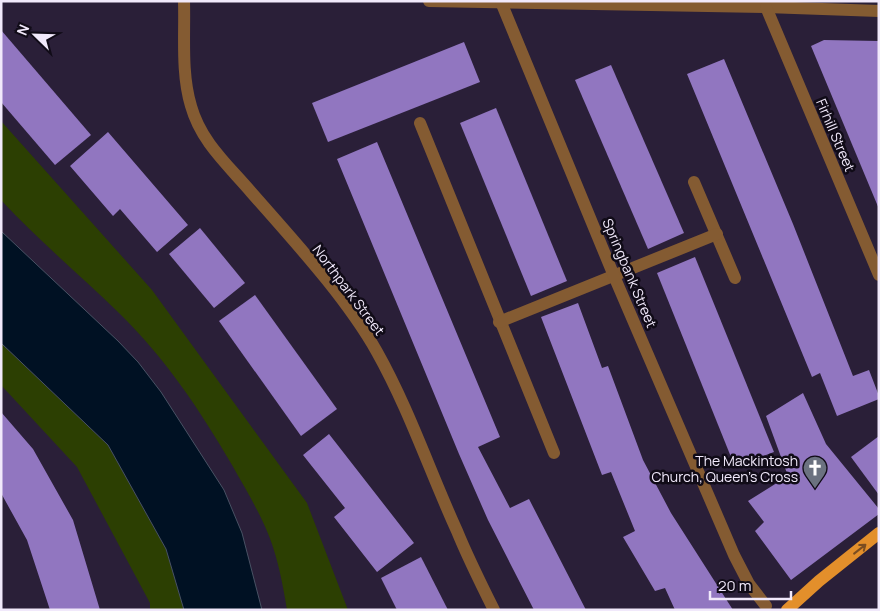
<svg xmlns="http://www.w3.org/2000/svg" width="880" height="611" viewBox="0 0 880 611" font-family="Manrope,sans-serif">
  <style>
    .green { fill: #2c3f02 }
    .water { fill: #001123; stroke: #485264 }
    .building { fill: #9176c0 }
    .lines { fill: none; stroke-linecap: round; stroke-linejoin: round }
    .lane { stroke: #845b32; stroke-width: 12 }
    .street { stroke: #845b32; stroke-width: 12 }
    .primary { stroke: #e38f2b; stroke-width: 12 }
    .oneway { stroke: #7a4d21 }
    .labels { text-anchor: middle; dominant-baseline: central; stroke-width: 5; stroke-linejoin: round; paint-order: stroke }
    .street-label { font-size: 14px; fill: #f1e9fb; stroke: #100b17 }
    .poi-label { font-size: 14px; fill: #f1e9fb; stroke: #100b17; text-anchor: end }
  </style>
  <rect width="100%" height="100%" fill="#2a1f38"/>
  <g class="green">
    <path d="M1,121L152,290L307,503L348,610H287C283,585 278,559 269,536C259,511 245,488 232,465C200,410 165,358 119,313C80,275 38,240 1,200Z"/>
    <path d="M1,343L108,445L166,549L184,610H150V603L77,467L1,385Z"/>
  </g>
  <path class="water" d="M1,231L118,341L138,362L161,392L224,490L242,533L262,610H184L166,549L108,445L1,343Z"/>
  <g class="building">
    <path d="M1,30L91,135L55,165L1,102Z"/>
    <path d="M824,40L879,41V209L811,46Z"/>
    <path d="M464,42L480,82L328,142L312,103Z"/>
    <path d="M724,59L793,224L853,376L869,370L879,396V399L837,416L820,373L812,377L687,74Z"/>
    <path d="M611,65L684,233L648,249L575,80Z"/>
    <path d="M496,108L567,281L531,296L460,123Z"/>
    <path d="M108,132L188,225L157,252L120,209L113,216L70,166Z"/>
    <path d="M377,142L500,437L478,447L510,508L529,499L586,610H534L488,520L459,454L337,159Z"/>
    <path d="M200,228L245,283L214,308L169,254Z"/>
    <path d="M695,257L774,452L735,467L657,273Z"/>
    <path d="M255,295L337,409L301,436L219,321Z"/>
    <path d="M578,303L602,368L608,366L643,460L671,513L733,610H675L665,588L655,591L623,537L635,531L611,472L602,475L541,317Z"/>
    <path d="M803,393L826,444L879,509V514L791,580L755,531L764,522L748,501L788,476L766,416Z"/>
    <path d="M1,412L33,449L73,520L100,610H50L27,540L1,493Z"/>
    <path d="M329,434L414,543L377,572L334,517L345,508L303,455Z"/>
    <path d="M879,436V495L851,457Z"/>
    <path d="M421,557L448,610H397L381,578Z"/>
  </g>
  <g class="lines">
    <g class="lane">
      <path d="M420,123L554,453"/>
      <path d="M694,182L735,278"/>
      <path d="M499,322L717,234"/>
    </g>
    <g class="street">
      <path d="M184,1C185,35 181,73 191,106C201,142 228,165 251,192C293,240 346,297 377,352C409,409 430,472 457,531C468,558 481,584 494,610"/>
      <path d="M429,1L766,7L879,11"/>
      <path d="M501,2L614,276L734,555L749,584L766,606"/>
      <path d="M766,7L879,275"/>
    </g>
    <path class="primary" d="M787,610L819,581L879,533"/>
  </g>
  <defs><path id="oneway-shaft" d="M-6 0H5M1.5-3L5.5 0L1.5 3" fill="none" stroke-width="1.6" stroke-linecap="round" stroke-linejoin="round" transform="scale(1.25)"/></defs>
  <use class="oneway" href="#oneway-shaft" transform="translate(860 549) rotate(-38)"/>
  <defs>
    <symbol id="church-pin" viewBox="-11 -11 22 30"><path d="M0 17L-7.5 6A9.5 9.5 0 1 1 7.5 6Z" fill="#6b7280" stroke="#100b17"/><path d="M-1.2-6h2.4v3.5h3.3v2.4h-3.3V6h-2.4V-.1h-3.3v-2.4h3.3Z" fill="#fff"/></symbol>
  </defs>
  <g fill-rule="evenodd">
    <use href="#church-pin" x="801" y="454" width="28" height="38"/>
  </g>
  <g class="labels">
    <g class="street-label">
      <text transform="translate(836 135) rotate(67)">Firhill Street</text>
      <text transform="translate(630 273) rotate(67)">Springbank Street</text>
      <text transform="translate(349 290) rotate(53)">Northpark Street</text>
    </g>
    <g class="poi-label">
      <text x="798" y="460">The Mackintosh<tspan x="798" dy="16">Church, Queen's Cross</tspan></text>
    </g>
  </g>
  <rect width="880" height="611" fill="none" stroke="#f1e9fb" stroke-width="5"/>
  <g transform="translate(35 35) rotate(293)" stroke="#100b17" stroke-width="4" paint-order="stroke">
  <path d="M0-4L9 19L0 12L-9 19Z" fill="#f1e9fb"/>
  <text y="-8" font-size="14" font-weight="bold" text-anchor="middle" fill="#f1e9fb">N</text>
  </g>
  <path d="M710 591v8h81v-8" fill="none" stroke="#f1e9fb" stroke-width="2.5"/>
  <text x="718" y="591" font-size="15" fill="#f1e9fb" stroke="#100b17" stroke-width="4" paint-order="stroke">20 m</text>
</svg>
